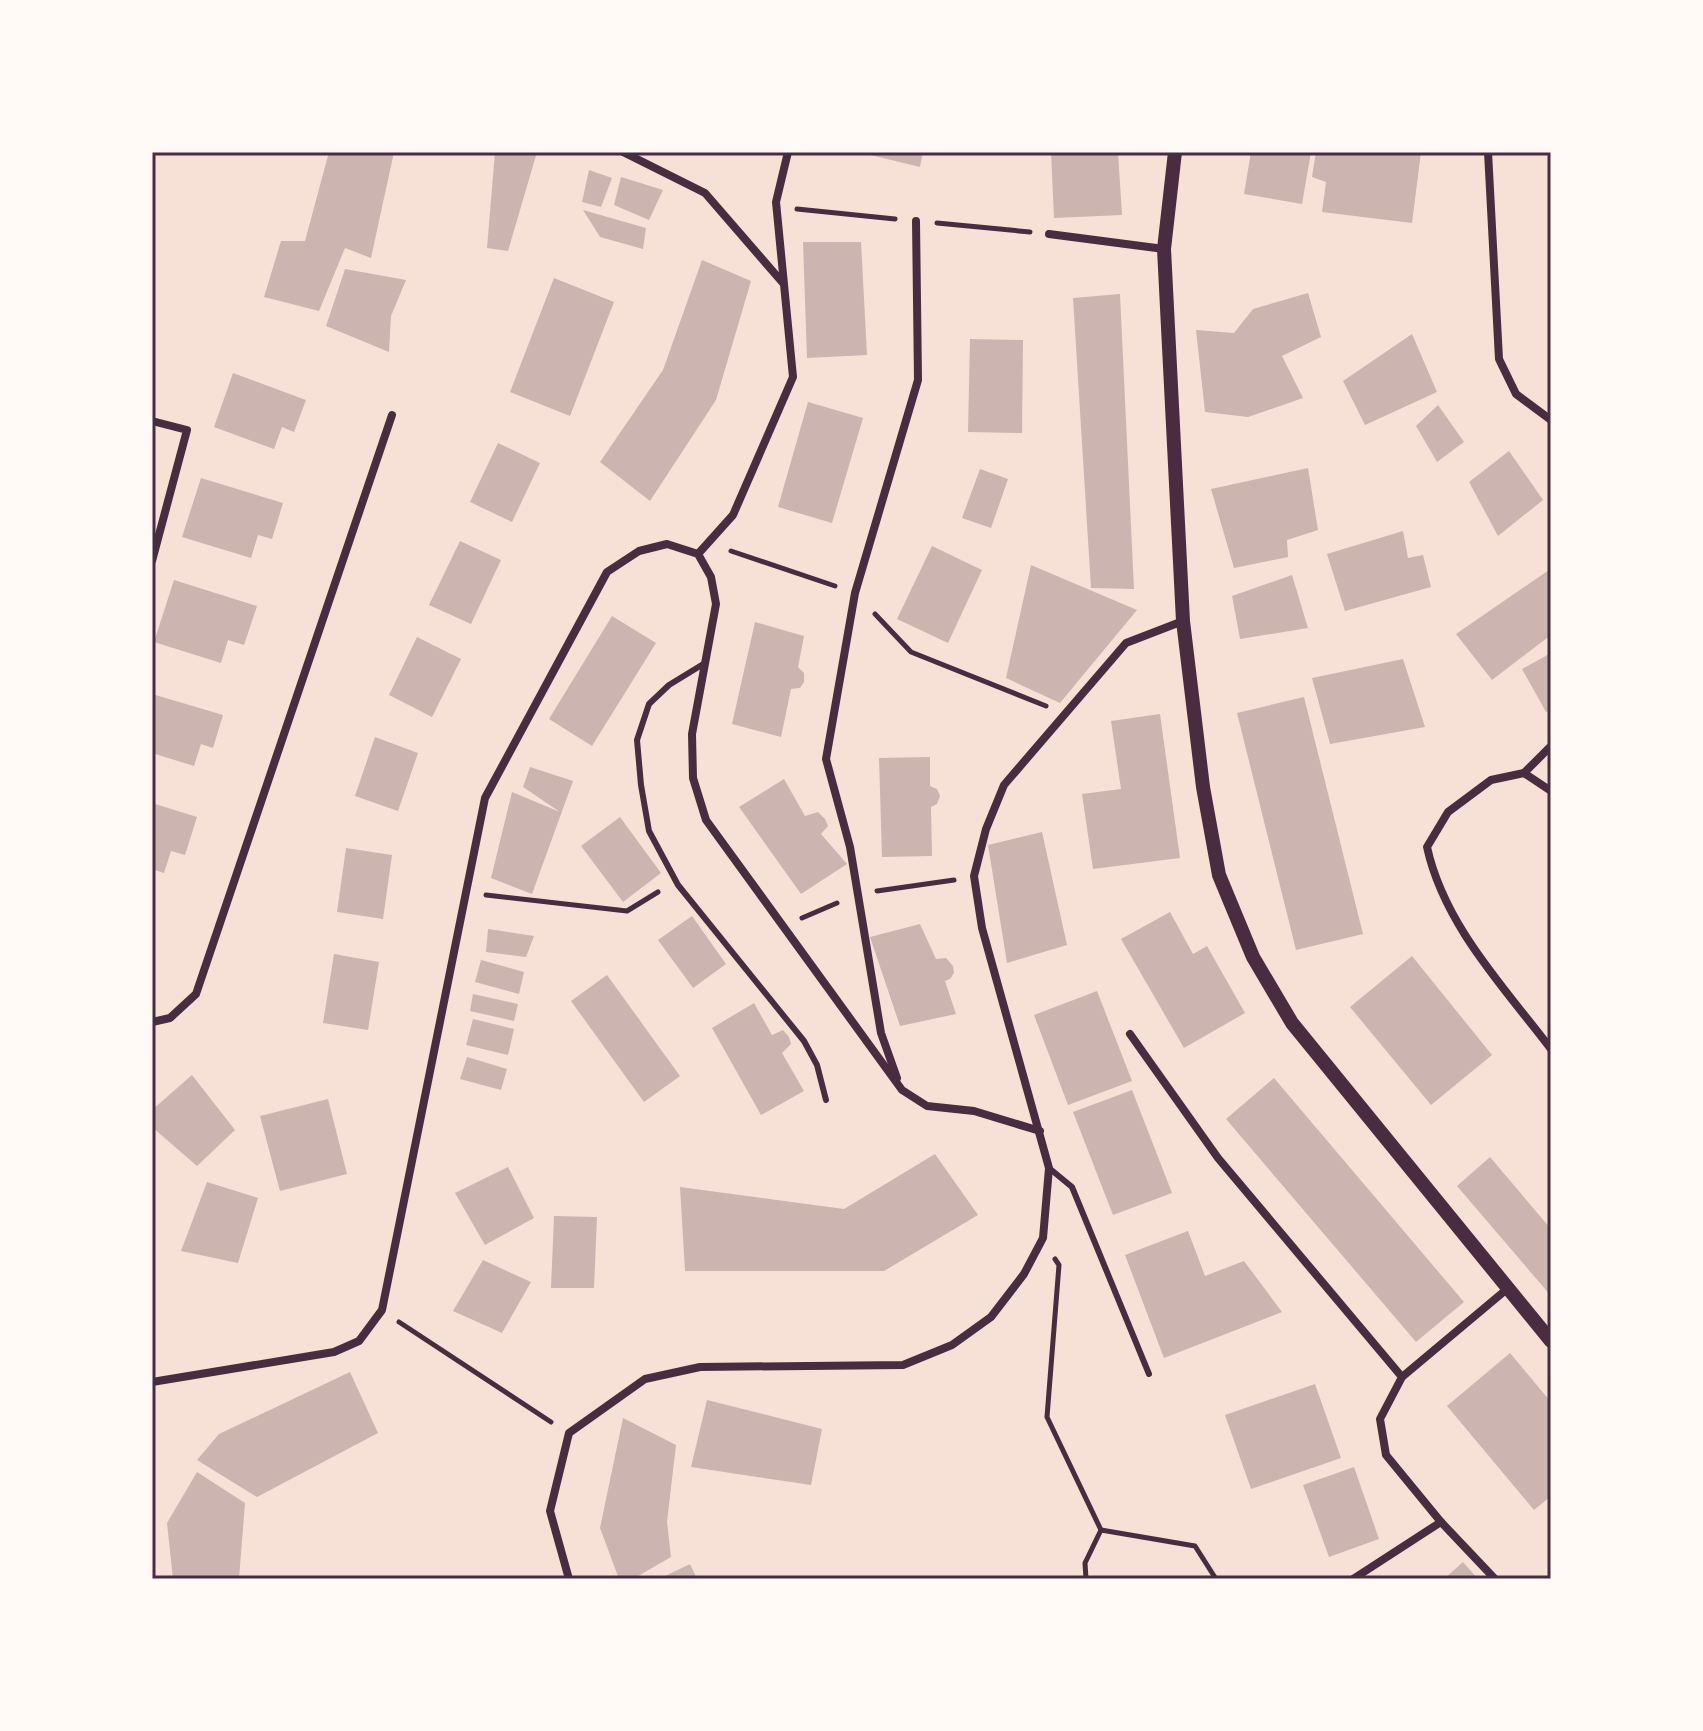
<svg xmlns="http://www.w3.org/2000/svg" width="1703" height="1731" viewBox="0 0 1703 1731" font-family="Raleway,sans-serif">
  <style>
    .building { fill: #ccb4b1 }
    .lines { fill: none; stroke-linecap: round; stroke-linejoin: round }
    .path { stroke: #4a2c40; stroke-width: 5 }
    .service { stroke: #4a2c40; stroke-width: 6 }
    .minor { stroke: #4a2c40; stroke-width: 8 }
    .tertiary { stroke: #4a2c40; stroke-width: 14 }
    .neatline { fill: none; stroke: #4a2c40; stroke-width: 3 }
  </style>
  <rect width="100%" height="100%" fill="#f7e1d7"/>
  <g class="building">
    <path d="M329,152H394L371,258L345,248L319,311L264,297L281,241H305Z"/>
    <path d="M495,152H537L508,251L487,248Z"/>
    <path d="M858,152H923L920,167Z"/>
    <path d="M1051,152H1118L1122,215L1054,218Z"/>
    <path d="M1251,152H1311L1302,204L1244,194Z"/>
    <path d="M1316,152H1421L1412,223L1322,212L1326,182L1312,177Z"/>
    <path d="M589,170L612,178L601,207L582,202Z"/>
    <path d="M621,177L663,190L649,220L614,205Z"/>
    <path d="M583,210L646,228L643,249L600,237Z"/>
    <path d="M803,242H861L867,355L807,358Z"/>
    <path d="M702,260L751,281L716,400L650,501L600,462L663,370Z"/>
    <path d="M345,269L406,280L391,316L389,352L326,326Z"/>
    <path d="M554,278L614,302L570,416L510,392Z"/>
    <path d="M1308,293L1321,337L1282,356L1303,398L1248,417L1205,412L1196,330L1234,333L1253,309Z"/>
    <path d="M1120,294L1134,589L1091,588L1073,298Z"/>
    <path d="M1412,334L1437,392L1365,425L1343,381Z"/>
    <path d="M970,339L1023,340L1022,433L968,432Z"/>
    <path d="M233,373L306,400L294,432L282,427L274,449L214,427Z"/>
    <path d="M808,402L863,418L832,523L778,507Z"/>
    <path d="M1438,405L1464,442L1437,462L1416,426Z"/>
    <path d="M498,443L540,463L512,522L470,502Z"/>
    <path d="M1509,451L1543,500L1498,536L1469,482Z"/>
    <path d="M1308,468L1318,530L1287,540L1288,557L1234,568L1211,489Z"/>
    <path d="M980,469L1008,479L991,528L962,518Z"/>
    <path d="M201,478L283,503L272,539L258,535L251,558L182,537Z"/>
    <path d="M1403,531L1408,558L1423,555L1431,587L1345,611L1327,554Z"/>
    <path d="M460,541L501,560L471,624L429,605Z"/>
    <path d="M932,546L982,570L948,643L897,619Z"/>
    <path d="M1031,565L1137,610L1060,703L1006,678Z"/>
    <path d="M1549,570L1551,635L1492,680L1456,634Z"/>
    <path d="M1292,575L1308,628L1240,639L1232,596Z"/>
    <path d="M174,580L257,606L244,645L228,640L221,663L154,642Z"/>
    <path d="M612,616L656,643L592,746L549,719Z"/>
    <path d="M755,622L804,636L798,667L804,673V682L800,688L791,689L781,737L732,724Z"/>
    <path d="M417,637L461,659L432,717L389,695Z"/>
    <path d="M1551,653V710L1546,712L1522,669Z"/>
    <path d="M1403,659L1425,727L1330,744L1312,678Z"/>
    <path d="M152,694L223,715L213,748L201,744L194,766L152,753Z"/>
    <path d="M1304,697L1363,934L1296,950L1237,713Z"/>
    <path d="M1160,714L1180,858L1093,869L1082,794L1121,789L1111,721Z"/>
    <path d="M375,737L418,753L398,811L355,796Z"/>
    <path d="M930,757V786L937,789L940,796L937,804L931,807L932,856L882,857L879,758Z"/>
    <path d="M530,767L573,781L532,894L491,878L512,792L560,812L523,787Z"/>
    <path d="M784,779L805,816L818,812L825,819L828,826L821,834L847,864L801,894L739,807Z"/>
    <path d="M152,803L197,817L185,855L171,851L164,873L152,869Z"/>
    <path d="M620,817L661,873L623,902L581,846Z"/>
    <path d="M1042,832L1067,945L1007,963L988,845Z"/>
    <path d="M346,848L392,855L383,919L337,912Z"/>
    <path d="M1170,912L1193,954L1207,946L1245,1013L1184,1048L1121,939Z"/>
    <path d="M692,916L726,964L693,988L658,940Z"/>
    <path d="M920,924L936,959L946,958L953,966L954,973L950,979L945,981L956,1014L900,1026L870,937Z"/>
    <path d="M488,929L534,936L526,957L486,952Z"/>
    <path d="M334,954L379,962L368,1030L323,1023Z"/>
    <path d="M1412,956L1492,1055L1431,1105L1350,1007Z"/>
    <path d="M481,960L524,972L519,994L475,982Z"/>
    <path d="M607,975L680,1076L644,1102L571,1001Z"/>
    <path d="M1097,991L1132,1081L1068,1105L1034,1015Z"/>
    <path d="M473,994L518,1004L514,1021L470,1011Z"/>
    <path d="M754,1003L772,1035L783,1030L789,1037L791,1044L782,1053L804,1091L761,1115L712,1028Z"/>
    <path d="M473,1019L514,1029L508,1055L466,1045Z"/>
    <path d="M467,1057L507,1069L501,1090L460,1079Z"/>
    <path d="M192,1075L235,1130L197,1166L152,1127V1110Z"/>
    <path d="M1274,1078L1464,1302L1416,1342L1226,1119Z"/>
    <path d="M1132,1090L1172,1193L1113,1215L1073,1112Z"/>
    <path d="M328,1099L347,1174L280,1191L260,1116Z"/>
    <path d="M935,1154L978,1215L884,1271H685L680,1187L844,1209Z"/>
    <path d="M1490,1157L1551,1229V1296L1457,1186Z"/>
    <path d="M508,1167L534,1218L485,1245L455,1193Z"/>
    <path d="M207,1182L258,1198L238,1263L181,1251Z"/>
    <path d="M554,1216L597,1217L594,1288H551Z"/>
    <path d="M1188,1231L1205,1276L1244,1261L1282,1312L1164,1358L1125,1255Z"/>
    <path d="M483,1260L531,1282L502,1333L453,1311Z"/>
    <path d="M1510,1353L1551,1402V1496L1534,1510L1447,1406Z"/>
    <path d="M350,1372L378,1433L257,1497L197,1460L219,1434Z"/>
    <path d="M1315,1384L1341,1458L1251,1489L1225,1415Z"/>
    <path d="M707,1400L822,1429L811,1485L691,1467Z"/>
    <path d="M623,1418L676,1445L667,1522L671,1557L633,1579H619L600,1528Z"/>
    <path d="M1354,1467L1379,1539L1329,1557L1303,1485Z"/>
    <path d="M197,1472L245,1503L239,1579H173L167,1523Z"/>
    <path d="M1463,1562L1478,1579H1444Z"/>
    <path d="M690,1564L697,1579H659Z"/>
  </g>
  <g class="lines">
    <g class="path">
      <path d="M797,209L895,219"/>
      <path d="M937,223L1030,232"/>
      <path d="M731,551L835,586"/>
      <path d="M875,614L911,652L1046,706"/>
      <path d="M877,891L954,880"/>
      <path d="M486,895L627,911L658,892"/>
      <path d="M802,918L837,903"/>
      <path d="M1055,1259L1059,1265L1047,1417L1101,1530L1085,1563L1086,1579"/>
      <path d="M399,1322L551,1422"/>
      <path d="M1101,1530L1195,1546L1216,1579"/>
    </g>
    <g class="service">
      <path d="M705,663L669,685L649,704L637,740L641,785L649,831L678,885L804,1041L817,1065L826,1100"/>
      <path d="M1049,1168L1072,1187L1149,1374"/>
    </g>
    <g class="minor">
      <path d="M623,152L705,193L783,283"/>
      <path d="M1488,152L1499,359L1516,394L1551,420"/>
      <path d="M1049,234L1164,249"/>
      <path d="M152,421L187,430L152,561"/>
      <path d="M698,554L733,515L793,377L776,202L788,152"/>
      <path d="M1524,773L1551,746"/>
      <path d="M1551,791L1524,773L1491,780L1448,812L1427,847C1444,925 1504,987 1551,1049"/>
      <path d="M152,1022L170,1018L196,994L392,415"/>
      <path d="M1130,1034L1218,1158L1402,1377"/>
      <path d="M897,1078L881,1033L850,847L826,759L855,593L918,380L916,221"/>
      <path d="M152,1382L334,1352L359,1341L382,1310L485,798L607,572L639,551L667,544L698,554L711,577L716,604L692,734L693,778L706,820L902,1090L927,1106L974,1111L1040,1131"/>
      <path d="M569,1579L550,1511L569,1433L645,1379L700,1367L903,1365L952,1345L991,1317L1024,1274L1043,1238L1049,1168L982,928L974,876L986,829L1004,785L1126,643L1183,621"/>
      <path d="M1353,1579L1441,1522"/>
      <path d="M1495,1579L1441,1522L1386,1455L1380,1419L1402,1377L1507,1289"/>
    </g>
    <path class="tertiary" d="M1175,152L1164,249L1183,621L1203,787L1219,875L1253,957L1292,1023L1551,1341"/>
  </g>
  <rect width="1703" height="1731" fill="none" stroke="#fffaf5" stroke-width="308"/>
  <rect x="154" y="154" width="1395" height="1423" class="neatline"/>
</svg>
